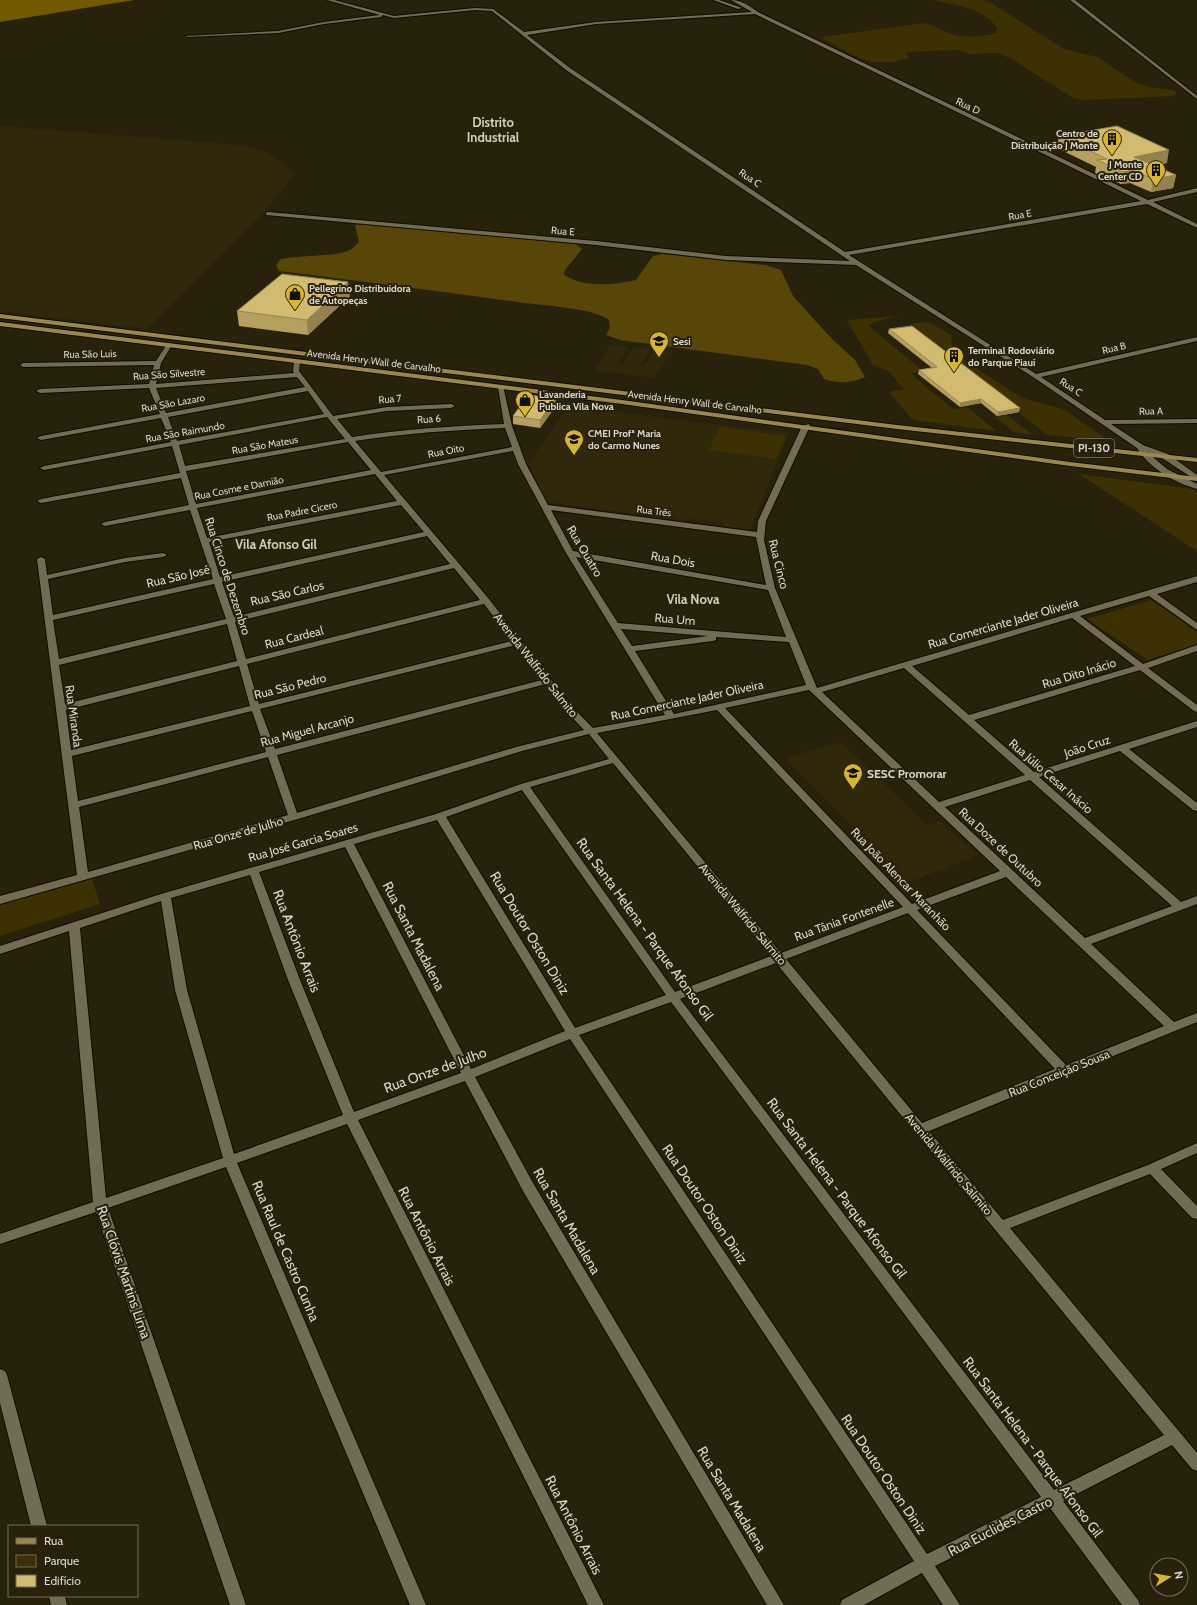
<svg xmlns="http://www.w3.org/2000/svg" width="1197" height="1605" viewBox="0 0 1197 1605" font-family="Cabin,sans-serif">
  <style>
    .built { fill: #30280b }
    .green { fill: #3d3003 }
    .forest { fill: #574608 }
    .water { fill: #715a01 }
    .lines { fill: none; stroke-linecap: round; stroke-linejoin: round }
    .minor-casing { stroke: #110b00; stroke-width: 2 }
    .major-casing { stroke: #110b00; stroke-width: 2 }
    .minor { fill: #736c55; fill-rule: evenodd }
    .major { fill: #99874e; fill-rule: evenodd }
    .wall { fill: #b5a060 }
    .shaded-wall { fill: #93824e }
    .building { fill: #d2ba70; stroke: #93824e }
    .labels { text-anchor: middle; dominant-baseline: central; stroke-width: 4; stroke-linejoin: round; paint-order: stroke }
    .far-street-label { font-size: 10px; fill: #dbd7cb; stroke: #28220d }
    .far-poi-label { font-size: 10px; font-weight: bold; fill: #dbd7cb; stroke: #28220d; text-anchor: start }
    .shield { fill: #28220d; stroke: #a5a192; stroke-width: 1 }
    .shield-label { font-size: 11px; font-weight: bold; fill: #dbd7cb }
    .street-label { font-size: 12px; fill: #dbd7cb; stroke: #28220d }
    .poi-label { font-size: 12px; font-weight: bold; fill: #dbd7cb; stroke: #28220d; text-anchor: start }
    .far-district-label { font-size: 13px; font-weight: bold; fill: #d3cbb2; stroke: #28220d }
    .neighbourhood-label { font-size: 13px; font-weight: bold; fill: #d3cbb2; stroke: #28220d }
    .near-street-label { font-size: 14px; fill: #dbd7cb; stroke: #28220d }
  </style>
  <rect width="100%" height="100%" fill="#28220d"/>
  <g class="built">
    <path d="M0,126L227,144L248,147L268,153L296,174L259,217L147,329L0,311Z"/>
    <path d="M610,345L629,347L617,363L623,364L633,348L650,349L640,366H644L654,350L672,352L654,378L594,370Z"/>
    <path d="M568,406L637,415L789,433L750,530L725,527L723,522L691,519L683,520L545,502L528,464Z"/>
    <path d="M841,742L927,825L940,821L978,855L907,883L785,758Z"/>
  </g>
  <g class="green">
    <path d="M931,0H983L991,3L1064,49L1097,57L1133,81L1148,87L1172,90L1177,93L1174,96L1084,100L1073,98L1010,58L996,53L969,54L958,50L906,52L909,58C871,70 856,56 823,39L822,37L924,23C934,25 941,30 951,34C964,38 983,37 996,33L997,28C985,8 951,4 931,0Z"/>
    <path d="M897,316L875,322L869,325L873,330L923,371L911,374L953,409L967,407L996,431L913,420L889,392L904,389L888,371L873,365L847,320Z"/>
    <path d="M929,322L951,335L953,353L1022,398L1063,409L1101,435L1105,440L1047,435L910,326L915,323Z"/>
    <path d="M1007,415L1033,435L1013,432L995,417Z"/>
    <path d="M720,427L786,436L776,459L709,450Z"/>
    <path d="M1079,474L1193,489L1197,492V551Z"/>
    <path d="M1151,600L1197,632V644L1148,660L1087,619Z"/>
    <path d="M92,879L100,904L0,936V904Z"/>
  </g>
  <path class="forest" d="M365,224L576,244L582,249L565,270L564,275C584,288 614,285 636,280L653,256L664,254L765,265L781,270L793,296L831,338L855,360L865,377C852,383 838,384 824,379L818,369L807,365L620,340L606,335L610,328L609,320C595,308 538,305 517,302C438,291 359,281 279,271L276,265L281,259C300,255 335,257 350,250C353,249 356,244 359,242L355,225Z"/>
  <path class="water" d="M0,0H134L0,22Z"/>
  <g class="lines">
    <defs>
      <g id="minor">
        <path d="M327,0H334L394,16L475,8L493,9L524,32L596,22L752,12L731,0C742,0 749,6 758,12L1148,200L1197,188V192L1153,202L1197,224V228L1147,204L849,255L1036,374L1197,337V341L1041,377L1105,420L1197,419V423L1111,424L1143,445L1168,454L1197,475V481L1162,458L1147,452L1167,469L1197,484V489C1175,483 1149,468 1137,448L1033,377L856,265L726,260L596,245L266,215V213L268,212L596,241L726,256L850,261L566,70L492,11L475,10L394,18L383,15L381,17L324,24L278,33L187,37L185,36L278,31L324,22L380,15ZM755,14L1141,201L845,252L570,68L527,35L596,24Z"/>
        <path d="M713,0H719L742,8L738,9Z"/>
        <path d="M1070,0H1075L1197,96V99Z"/>
        <path d="M169,343L172,345L161,363L156,384L294,373L293,371L294,362L297,360L300,362L299,371L333,416L387,407L451,404L455,406L451,408L387,411L337,419L352,437C402,429 453,426 504,424L498,387L503,386L512,426L526,464L548,505L757,532L758,521L802,426L809,424L810,426L766,521L764,540L775,588L817,688L1197,576V582L1157,594L1197,623V630L1149,596L1080,616L1143,664L1197,645V651L1148,668L1197,705V712L1194,711L1140,670L974,720L1034,772L1197,721V727L1129,749L1197,803V811L1193,810L1120,751L1039,777L1181,902L1197,896V904L1091,944L1174,1022L1197,1013V1022L929,1131L1003,1220L1148,1165L1197,1143V1153L1161,1169L1197,1206V1219L1192,1218L1150,1174L1010,1228L1197,1453V1471L1192,1469L1172,1445L1063,1501L1138,1600L1140,1605H1122L1050,1508L935,1566L960,1605H943L922,1573L864,1605H840L842,1600L914,1561L570,1039L475,1077L533,1183L784,1605H767L523,1191L465,1081L358,1120L604,1605H588L347,1124L237,1163L426,1605H410L226,1167L108,1208L246,1605H230L96,1212L0,1244V1234L93,1202L69,931L0,954V946L161,894L436,814L521,784L609,759L589,734L522,751L298,819L0,904V896L77,875L37,559L41,557L45,559L47,575L125,558L163,553L167,555L163,557L125,562L48,579L53,615L213,579L190,510L105,526L101,524L105,522L189,505L181,478L41,503L37,501L41,499L180,473L172,446L44,470L40,468L44,466L171,442L161,418L41,440L37,438L41,436L160,414L149,388L40,393L36,391L40,389L149,384L154,365L23,367L20,365L23,363L156,361L167,344ZM297,377L305,387L166,413L156,388ZM308,391L324,414L177,441L168,417ZM327,417L345,439L185,466L179,445ZM505,428L512,447L381,472L355,441C405,433 455,430 505,428ZM348,442L371,470L196,504L186,471ZM513,451L518,464L566,553L665,715L593,728L573,708L489,599L384,475ZM375,474L397,501L207,538L197,508ZM401,505L424,532L220,577L209,542ZM551,510L756,537L766,585L573,551ZM427,536L450,564L234,617L222,582ZM576,557L768,590L786,637L618,623ZM454,568L480,600L246,659L235,622ZM214,584L226,619L59,659L53,620ZM484,604L512,641L259,704L247,664ZM1072,618L1135,666L969,715L912,666ZM227,624L237,661L65,704L59,665ZM621,629L708,636L632,646ZM716,637L789,642L806,685L674,714L635,651L713,641L716,640ZM516,645L542,680L275,749L260,709ZM239,666L250,706L71,750L66,710ZM904,668L1025,775L939,802L822,692ZM546,684L567,712L584,730L516,747L297,813L277,755ZM809,690L1000,871L912,904L725,708ZM717,710L903,907L781,953L597,733ZM252,711L266,752L78,801L72,756ZM268,757L288,815L88,872L79,807ZM613,763L771,956L675,992L530,787ZM1030,780L1172,906L1085,938L945,807ZM522,790L666,995L575,1028L446,817ZM437,820L565,1031L471,1069L354,844ZM345,847L461,1073L354,1112L300,980L259,872ZM250,875L288,980L343,1115L234,1154L187,990L171,898ZM1006,877L1164,1026L1066,1065L917,910ZM161,901L175,990L223,1158L106,1198L80,928ZM908,913L1055,1069L922,1123L786,959ZM776,963L1164,1435L1054,1490L680,999ZM671,1002L1041,1497L927,1554L579,1035Z"/>
        <path d="M0,1369L5,1371L7,1375L47,1526H31L0,1403Z"/>
        <path d="M49,1596H65L67,1605H51Z"/>
      </g>
      <g id="major">
        <path d="M0,314L897,425L1197,458V462L897,429L0,318Z"/>
        <path d="M0,322L622,400L1070,462L1197,477V481L1070,466L622,404L0,326Z"/>
      </g>
    </defs>
    <use href="#minor" class="minor-casing"/>
    <use href="#major" class="major-casing"/>
    <use href="#minor" class="minor"/>
    <use href="#major" class="major"/>
  </g>
  <g class="wall">
    <path d="M1059,136L1167,163L1153,165L1176,175L1173,188L1151,192L1130,183L1121,184L1095,173L1096,167L1057,148Z"/>
    <path d="M350,296L308,335L239,326L237,311Z"/>
    <path d="M889,329L1019,412L997,416L981,403L960,407L918,374L919,370L932,368L888,333Z"/>
    <path d="M556,398V406L540,428L513,424V416Z"/>
  </g>
  <g class="shaded-wall">
    <path d="M1169,150L1167,163L1132,170L1134,157Z"/>
    <path d="M1132,170L1130,183L1121,184L1123,172Z"/>
    <path d="M1176,175L1173,188L1151,192L1153,179Z"/>
    <path d="M348,282L350,296L308,335L307,320Z"/>
    <path d="M556,398V406L540,428V420Z"/>
    <path d="M981,399V403L960,407V403Z"/>
    <path d="M1020,408L1019,412L997,416L998,412Z"/>
  </g>
  <g class="building">
    <path d="M1117,126L1169,150L1134,157L1176,175L1153,179L1132,170L1123,172L1097,160L1107,159L1059,136Z"/>
    <path d="M282,274L348,282L307,320L237,311Z"/>
    <path d="M912,326L1020,408L998,412L981,399L960,403L919,370L937,367L889,329Z"/>
    <path d="M528,395L556,398L540,420L513,416Z"/>
  </g>
  <defs>
    <symbol id="building-pin" viewBox="-11 -11 22 30"><path d="M0 17L-7.5 6A9.5 9.5 0 1 1 7.5 6Z" fill="#d8b434" stroke="#28220d"/><path d="M-4-6H4V6H1V3H-1V6H-4ZM-2.5-4.3h1.7v1.8h-1.7ZM.8-4.3h1.7v1.8H.8ZM-2.5-1h1.7V.8h-1.7ZM.8-1h1.7V.8H.8Z" fill="#111"/></symbol>
    <symbol id="shop-pin" viewBox="-11 -11 22 30"><path d="M0 17L-7.5 6A9.5 9.5 0 1 1 7.5 6Z" fill="#d8b434" stroke="#28220d"/><path d="M-5-2.5h2.3a2.7 3.5 0 0 1 5.4 0H5L5.5 6h-11ZM-1.5-2.5h3a1.5 2.3 0 0 0-3 0Z" fill="#111"/></symbol>
    <symbol id="school-pin" viewBox="-11 -11 22 30"><path d="M0 17L-7.5 6A9.5 9.5 0 1 1 7.5 6Z" fill="#d8b434" stroke="#28220d"/><path d="M0-5L7-2L0 1L-7-2ZM-4 1L0 2.5L4 1V4Q0 6-4 4Z" fill="#111"/></symbol>
    <symbol id="university-pin" viewBox="-11 -11 22 30"><path d="M0 17L-7.5 6A9.5 9.5 0 1 1 7.5 6Z" fill="#d8b434" stroke="#28220d"/><path d="M0-5L7-2L0 1L-7-2ZM-4 1L0 2.5L4 1V4Q0 6-4 4Z" fill="#111"/></symbol>
  </defs>
  <g fill-rule="evenodd">
    <use href="#building-pin" x="1101" y="128" width="22" height="30"/>
    <use href="#building-pin" x="1145" y="159" width="22" height="30"/>
    <use href="#shop-pin" x="284" y="283" width="22" height="30"/>
    <use href="#school-pin" x="648" y="330" width="22" height="30"/>
    <use href="#building-pin" x="943" y="345" width="22" height="30"/>
    <use href="#shop-pin" x="514" y="389" width="22" height="30"/>
    <use href="#school-pin" x="563" y="428" width="22" height="30"/>
    <use href="#university-pin" x="842" y="762" width="22" height="30"/>
  </g>
  <g class="labels">
    <g class="far-street-label">
      <text transform="translate(968 106) rotate(26)">Rua D</text>
      <text transform="translate(750 178) rotate(34)">Rua C</text>
      <text transform="translate(1020 215) rotate(-10)">Rua E</text>
      <text transform="translate(563 231) rotate(5)">Rua E</text>
      <text transform="translate(1114 348) rotate(-13)">Rua B</text>
      <text transform="translate(90 354) rotate(-1)">Rua São Luis</text>
      <text transform="translate(374 361) rotate(7)">Avenida Henry Wall de Carvalho</text>
      <text transform="translate(169 374) rotate(-4)">Rua São Silvestre</text>
      <text transform="translate(1071 387) rotate(33)">Rua C</text>
      <text transform="translate(390 399) rotate(-5)">Rua 7</text>
      <text transform="translate(695 402) rotate(7)">Avenida Henry Wall de Carvalho</text>
      <text transform="translate(173 403) rotate(-10)">Rua São Lazaro</text>
      <text transform="translate(1151 411) rotate(-1)">Rua A</text>
      <text transform="translate(429 419) rotate(-4)">Rua 6</text>
      <text transform="translate(185 432) rotate(-10)">Rua São Raimundo</text>
      <text transform="translate(265 445) rotate(-10)">Rua São Mateus</text>
      <text transform="translate(446 451) rotate(-11)">Rua Oito</text>
      <text transform="translate(239 488) rotate(-11)">Rua Cosme e Damião</text>
      <text transform="translate(302 511) rotate(-11)">Rua Padre Cicero</text>
      <text transform="translate(654 511) rotate(7)">Rua Três</text>
    </g>
    <g class="far-poi-label">
      <text x="1098" y="133" text-anchor="end">Centro de<tspan x="1098" dy="12">Distribuição J Monte</tspan></text>
      <text x="1142" y="164" text-anchor="end">J Monte<tspan x="1142" dy="12">Center CD</tspan></text>
      <text x="309" y="288">Pellegrino Distribuidora<tspan x="309" dy="12">de Autopeças</tspan></text>
      <text x="673" y="341">Sesi</text>
      <text x="968" y="350">Terminal Rodoviário<tspan x="968" dy="12">do Parque Piauí</tspan></text>
      <text x="539" y="394">Lavanderia<tspan x="539" dy="12">Publica Vila Nova</tspan></text>
      <text x="588" y="433">CMEI Profª Maria<tspan x="588" dy="12">do Carmo Nunes</tspan></text>
    </g>
    <rect class="shield" x="1074" y="439" width="40" height="18" rx="3"/>
    <g class="shield-label">
      <text x="1094" y="448">PI-130</text>
    </g>
    <g class="street-label">
      <text transform="translate(585 551) rotate(59)">Rua Quatro</text>
      <text transform="translate(673 559) rotate(10)">Rua Dois</text>
      <text transform="translate(779 564) rotate(76)">Rua Cinco</text>
      <text transform="translate(178 576) rotate(-13)">Rua São José</text>
      <text transform="translate(228 576) rotate(72)">Rua Cinco de Dezembro</text>
      <text transform="translate(287 593) rotate(-13)">Rua São Carlos</text>
      <text transform="translate(675 619) rotate(5)">Rua Um</text>
      <text transform="translate(1003 623) rotate(-16)">Rua Comerciante Jader Oliveira</text>
      <text transform="translate(294 637) rotate(-14)">Rua Cardeal</text>
      <text transform="translate(536 665) rotate(52)">Avenida Walfrido Salmito</text>
      <text transform="translate(1079 673) rotate(-17)">Rua Dito Inácio</text>
      <text transform="translate(290 686) rotate(-14)">Rua São Pedro</text>
      <text transform="translate(687 700) rotate(-12)">Rua Comerciante Jader Oliveira</text>
      <text transform="translate(74 716) rotate(82)">Rua Miranda</text>
      <text transform="translate(307 730) rotate(-15)">Rua Miguel Arcanjo</text>
      <text transform="translate(1087 746) rotate(-18)">João Cruz</text>
      <text transform="translate(1051 776) rotate(41)">Rua Júlio Cesar Inácio</text>
      <text transform="translate(238 833) rotate(-16)">Rua Onze de Julho</text>
      <text transform="translate(303 842) rotate(-16)">Rua José Garcia Soares</text>
      <text transform="translate(1001 847) rotate(43)">Rua Doze de Outubro</text>
      <text transform="translate(901 879) rotate(46)">Rua João Alencar Maranhão</text>
      <text transform="translate(743 914) rotate(50)">Avenida Walfrido Salmito</text>
      <text transform="translate(844 919) rotate(-20)">Rua Tânia Fontenelle</text>
      <text transform="translate(1059 1073) rotate(-22)">Rua Conceição Sousa</text>
      <text transform="translate(949 1164) rotate(50)">Avenida Walfrido Salmito</text>
    </g>
    <g class="poi-label">
      <text x="867" y="773">SESC Promorar</text>
    </g>
    <g class="far-district-label">
      <text x="493" y="122">Distrito<tspan x="493" dy="15">Industrial</tspan></text>
    </g>
    <g class="neighbourhood-label">
      <text x="276" y="544">Vila Afonso Gil</text>
      <text x="693" y="599">Vila Nova</text>
    </g>
    <g class="near-street-label">
      <text transform="translate(645 929) rotate(54)">Rua Santa Helena - Parque Afonso Gil</text>
      <text transform="translate(530 933) rotate(59)">Rua Doutor Oston Diniz</text>
      <text transform="translate(414 936) rotate(63)">Rua Santa Madalena</text>
      <text transform="translate(297 941) rotate(69)">Rua Antônio Arrais</text>
      <text transform="translate(435 1070) rotate(-20)">Rua Onze de Julho</text>
      <text transform="translate(837 1188) rotate(53)">Rua Santa Helena - Parque Afonso Gil</text>
      <text transform="translate(705 1204) rotate(56)">Rua Doutor Oston Diniz</text>
      <text transform="translate(567 1221) rotate(60)">Rua Santa Madalena</text>
      <text transform="translate(427 1236) rotate(63)">Rua Antônio Arrais</text>
      <text transform="translate(286 1251) rotate(67)">Rua Raul de Castro Cunha</text>
      <text transform="translate(124 1272) rotate(71)">Rua Clóvis Martins Lima</text>
      <text transform="translate(1033 1447) rotate(53)">Rua Santa Helena - Parque Afonso Gil</text>
      <text transform="translate(884 1474) rotate(56)">Rua Doutor Oston Diniz</text>
      <text transform="translate(732 1499) rotate(59)">Rua Santa Madalena</text>
      <text transform="translate(574 1525) rotate(63)">Rua Antônio Arrais</text>
      <text transform="translate(1000 1526) rotate(-27)">Rua Euclides Castro</text>
    </g>
  </g>
  <rect x="8" y="1525" width="130" height="72" fill="#28220d" stroke="#706a59"/>
  <rect x="16" y="1538" width="20" height="6" fill="#99874e" stroke="#706a59"/>
  <text x="44" y="1545" font-size="12" fill="#dbd7cb">Rua</text>
  <rect x="16" y="1555" width="20" height="12" fill="#3d3003" stroke="#706a59"/>
  <text x="44" y="1565" font-size="12" fill="#dbd7cb">Parque</text>
  <rect x="16" y="1575" width="20" height="12" fill="#d2ba70" stroke="#706a59"/>
  <text x="44" y="1585" font-size="12" fill="#dbd7cb">Edifício</text>
  <g transform="translate(1169 1577) rotate(79)"><circle r="19" fill="#28220d" stroke="#706a59"/>
  <path d="M0-3L7 15L0 10L-7 15Z" fill="#d8b434"/>
  <text y="-6" font-size="11" font-weight="bold" text-anchor="middle" fill="#dbd7cb">N</text>
  </g>
</svg>
